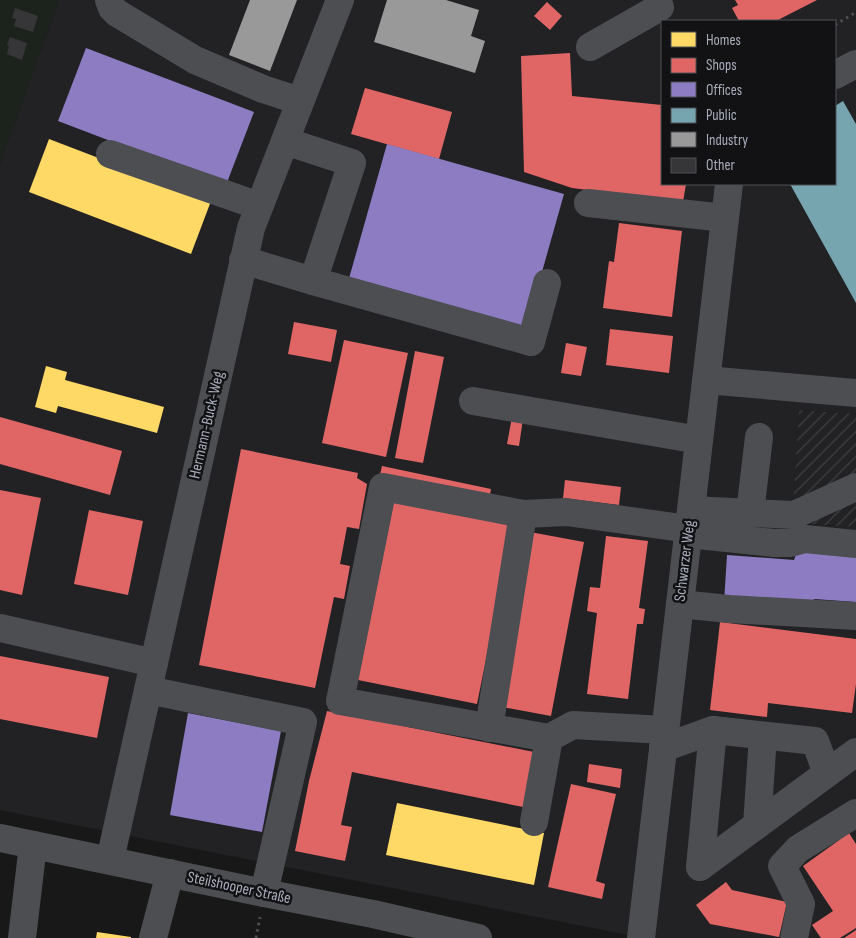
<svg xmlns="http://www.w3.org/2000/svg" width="856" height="938" viewBox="0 0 856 938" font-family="'Sofia Sans Condensed',sans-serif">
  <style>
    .built { fill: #222225; fill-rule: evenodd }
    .industrial { fill: url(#industrial-furrows) }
    .green { fill: #1c231d }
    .homes { fill: #ffd966 }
    .shops { fill: #e06666 }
    .offices { fill: #8e7cc3 }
    .public { fill: #76a5af }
    .industry { fill: #999 }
    .building { fill: #363638 }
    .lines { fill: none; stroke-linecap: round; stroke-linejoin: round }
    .path { stroke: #4e4f53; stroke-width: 3; stroke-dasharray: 2.5 4; stroke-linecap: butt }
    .minor { stroke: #4c4e52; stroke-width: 28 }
    .labels { text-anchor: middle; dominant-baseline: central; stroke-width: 5; stroke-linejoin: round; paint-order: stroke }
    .street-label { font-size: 16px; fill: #a9adba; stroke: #121215 }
  </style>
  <defs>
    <pattern id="industrial-furrows" width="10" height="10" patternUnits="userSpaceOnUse" patternTransform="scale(1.25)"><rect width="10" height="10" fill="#222225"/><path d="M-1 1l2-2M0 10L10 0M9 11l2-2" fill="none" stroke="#3f3f43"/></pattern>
  </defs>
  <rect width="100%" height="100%" fill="#181819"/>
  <path class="built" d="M59,0H856V414L799,410L792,523L856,527V938H643L0,810V164ZM662,21H835V184H662Z"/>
  <path class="industrial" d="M799,410L856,414V527L792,523Z"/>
  <path class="green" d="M0,0H59L0,164Z"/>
  <g class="homes">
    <path d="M49,139L211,201L191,254L29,192Z"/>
    <path d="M46,366L67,372L65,380L164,407L157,433L58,406L56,413L35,407Z"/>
    <path d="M397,803L544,833L534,885L386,855Z"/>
    <path d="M97,932L131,937V938H96Z"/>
  </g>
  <g class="shops">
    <path d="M735,0H817L776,21H739L732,8L738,5Z"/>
    <path d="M547,2L562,16L550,30L534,16Z"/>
    <path d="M570,53L572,96L662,105V184H686L683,202L572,188L524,172L521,56Z"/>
    <path d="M365,88L452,112L439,159L351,134Z"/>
    <path d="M619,223L682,231L672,317L603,308L609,261L614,262Z"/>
    <path d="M294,322L337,330L331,362L288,354Z"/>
    <path d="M610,329L673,336L669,373L606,365Z"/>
    <path d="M344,340L408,353L386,457L322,443Z"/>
    <path d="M566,343L587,347L581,376L561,373Z"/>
    <path d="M415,351L444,357L423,463L395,458Z"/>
    <path d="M0,417L122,451L110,495L0,464Z"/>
    <path d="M512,417L523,419L519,446L507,444Z"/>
    <path d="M241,449L358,473L357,478L367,484L359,529L347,527L340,564L350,566L344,599L334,597L315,688L199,665Z"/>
    <path d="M382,466L491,489L489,501L379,479Z"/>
    <path d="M565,480L621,487L619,505L563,498Z"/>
    <path d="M0,490L41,498L22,595L0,590Z"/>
    <path d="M394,501L513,525L477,704L358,680Z"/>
    <path d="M89,510L143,521L128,595L74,584Z"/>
    <path d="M530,532L584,542L551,716L497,706Z"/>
    <path d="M606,536L648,541L639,608L645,609L643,624H637L628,699L587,694L597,613L587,611L590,587L600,588Z"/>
    <path d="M720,622L856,639V684L852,713L768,703L767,717L710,710Z"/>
    <path d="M0,656L109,677L97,738L0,719Z"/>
    <path d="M327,711L534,752L523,807L352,772L341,825L352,827L345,861L295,851L309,781Z"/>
    <path d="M589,764L622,769L620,788L587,782Z"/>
    <path d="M571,784L616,794L596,881L605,884L602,899L548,887Z"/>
    <path d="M849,833L856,844V928L840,938H821L812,925L833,911L803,866Z"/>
    <path d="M726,882L732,890L787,902L779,937L710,924L696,905Z"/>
    <path d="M856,930V938H844Z"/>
  </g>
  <g class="offices">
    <path d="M86,48L254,112L226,185L58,121Z"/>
    <path d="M387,144L564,194L525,332L348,282Z"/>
    <path d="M797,552L856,554V602L815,599L789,610L724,603L727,555L794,560Z"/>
    <path d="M188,713L281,731L262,832L170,815Z"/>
  </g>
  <path class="public" d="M843,101L856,124V303L790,184H835V106Z"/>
  <g class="industry">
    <path d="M250,0H297L270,71L229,55Z"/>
    <path d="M387,0H446L479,10L471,36L485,41L475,73L374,42Z"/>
  </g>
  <g class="building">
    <path d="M15,8L38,16L33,32L14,26L16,19L12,18Z"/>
    <path d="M10,37L27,43L22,60L7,54L9,46L7,45Z"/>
  </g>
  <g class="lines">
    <g class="path">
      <path d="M835,25L856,12"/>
      <path d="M256,938L260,917"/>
    </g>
    <g class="minor">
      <path d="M109,0L112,8L117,13L195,60L263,89L300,101"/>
      <path d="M590,47L660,7"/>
      <path d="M835,75L856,64"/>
      <path d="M285,141L352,163L313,281"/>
      <path d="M110,154L259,206"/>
      <path d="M588,203L725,218"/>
      <path d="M243,260L313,281L531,342L547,283"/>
      <path d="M706,380L856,393"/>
      <path d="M473,401L699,440"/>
      <path d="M691,510L794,515L856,487"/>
      <path d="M750,513L759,437"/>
      <path d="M523,514L566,512L689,529"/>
      <path d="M688,534L774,543H790L805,539L856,544"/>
      <path d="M680,604L729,609L856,616"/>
      <path d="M0,628L154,663"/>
      <path d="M148,690L303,722L264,893"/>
      <path d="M489,728L523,514L383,487L340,701L549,738L573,725L665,730"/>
      <path d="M663,748L713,730L815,741L827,773"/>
      <path d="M534,822L549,738"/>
      <path d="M757,825L763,736"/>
      <path d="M0,838L264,893L373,914L478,938"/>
      <path d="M110,860L251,228L340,0"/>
      <path d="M700,867L856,752"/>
      <path d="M700,867L713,730"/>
      <path d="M22,938L33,845"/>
      <path d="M153,938L170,873"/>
      <path d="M641,938L729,184"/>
      <path d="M794,938L801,904L782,866L798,849L856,813"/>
    </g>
  </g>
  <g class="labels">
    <g class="street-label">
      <text transform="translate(207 425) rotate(-77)">Hermann-Buck-Weg</text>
      <text transform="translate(685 561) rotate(-83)">Schwarzer Weg</text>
      <text transform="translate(239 888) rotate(12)">Steilshooper Straße</text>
    </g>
  </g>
  <rect x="661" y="20" width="175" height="165" fill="#121215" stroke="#4e5057"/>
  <rect x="671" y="32" width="25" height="15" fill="#ffd966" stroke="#4e5057"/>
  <text x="706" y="45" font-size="15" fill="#a9adba">Homes</text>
  <rect x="671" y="58" width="25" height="15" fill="#e06666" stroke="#4e5057"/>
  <text x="706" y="70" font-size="15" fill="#a9adba">Shops</text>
  <rect x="671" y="82" width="25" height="15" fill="#8e7cc3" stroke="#4e5057"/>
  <text x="706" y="95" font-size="15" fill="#a9adba">Offices</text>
  <rect x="671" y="108" width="25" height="15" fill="#76a5af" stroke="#4e5057"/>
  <text x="706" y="120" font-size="15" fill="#a9adba">Public</text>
  <rect x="671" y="132" width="25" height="15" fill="#999999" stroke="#4e5057"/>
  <text x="706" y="145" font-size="15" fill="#a9adba">Industry</text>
  <rect x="671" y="158" width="25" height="15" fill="#363638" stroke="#4e5057"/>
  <text x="706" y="170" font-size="15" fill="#a9adba">Other</text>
</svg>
